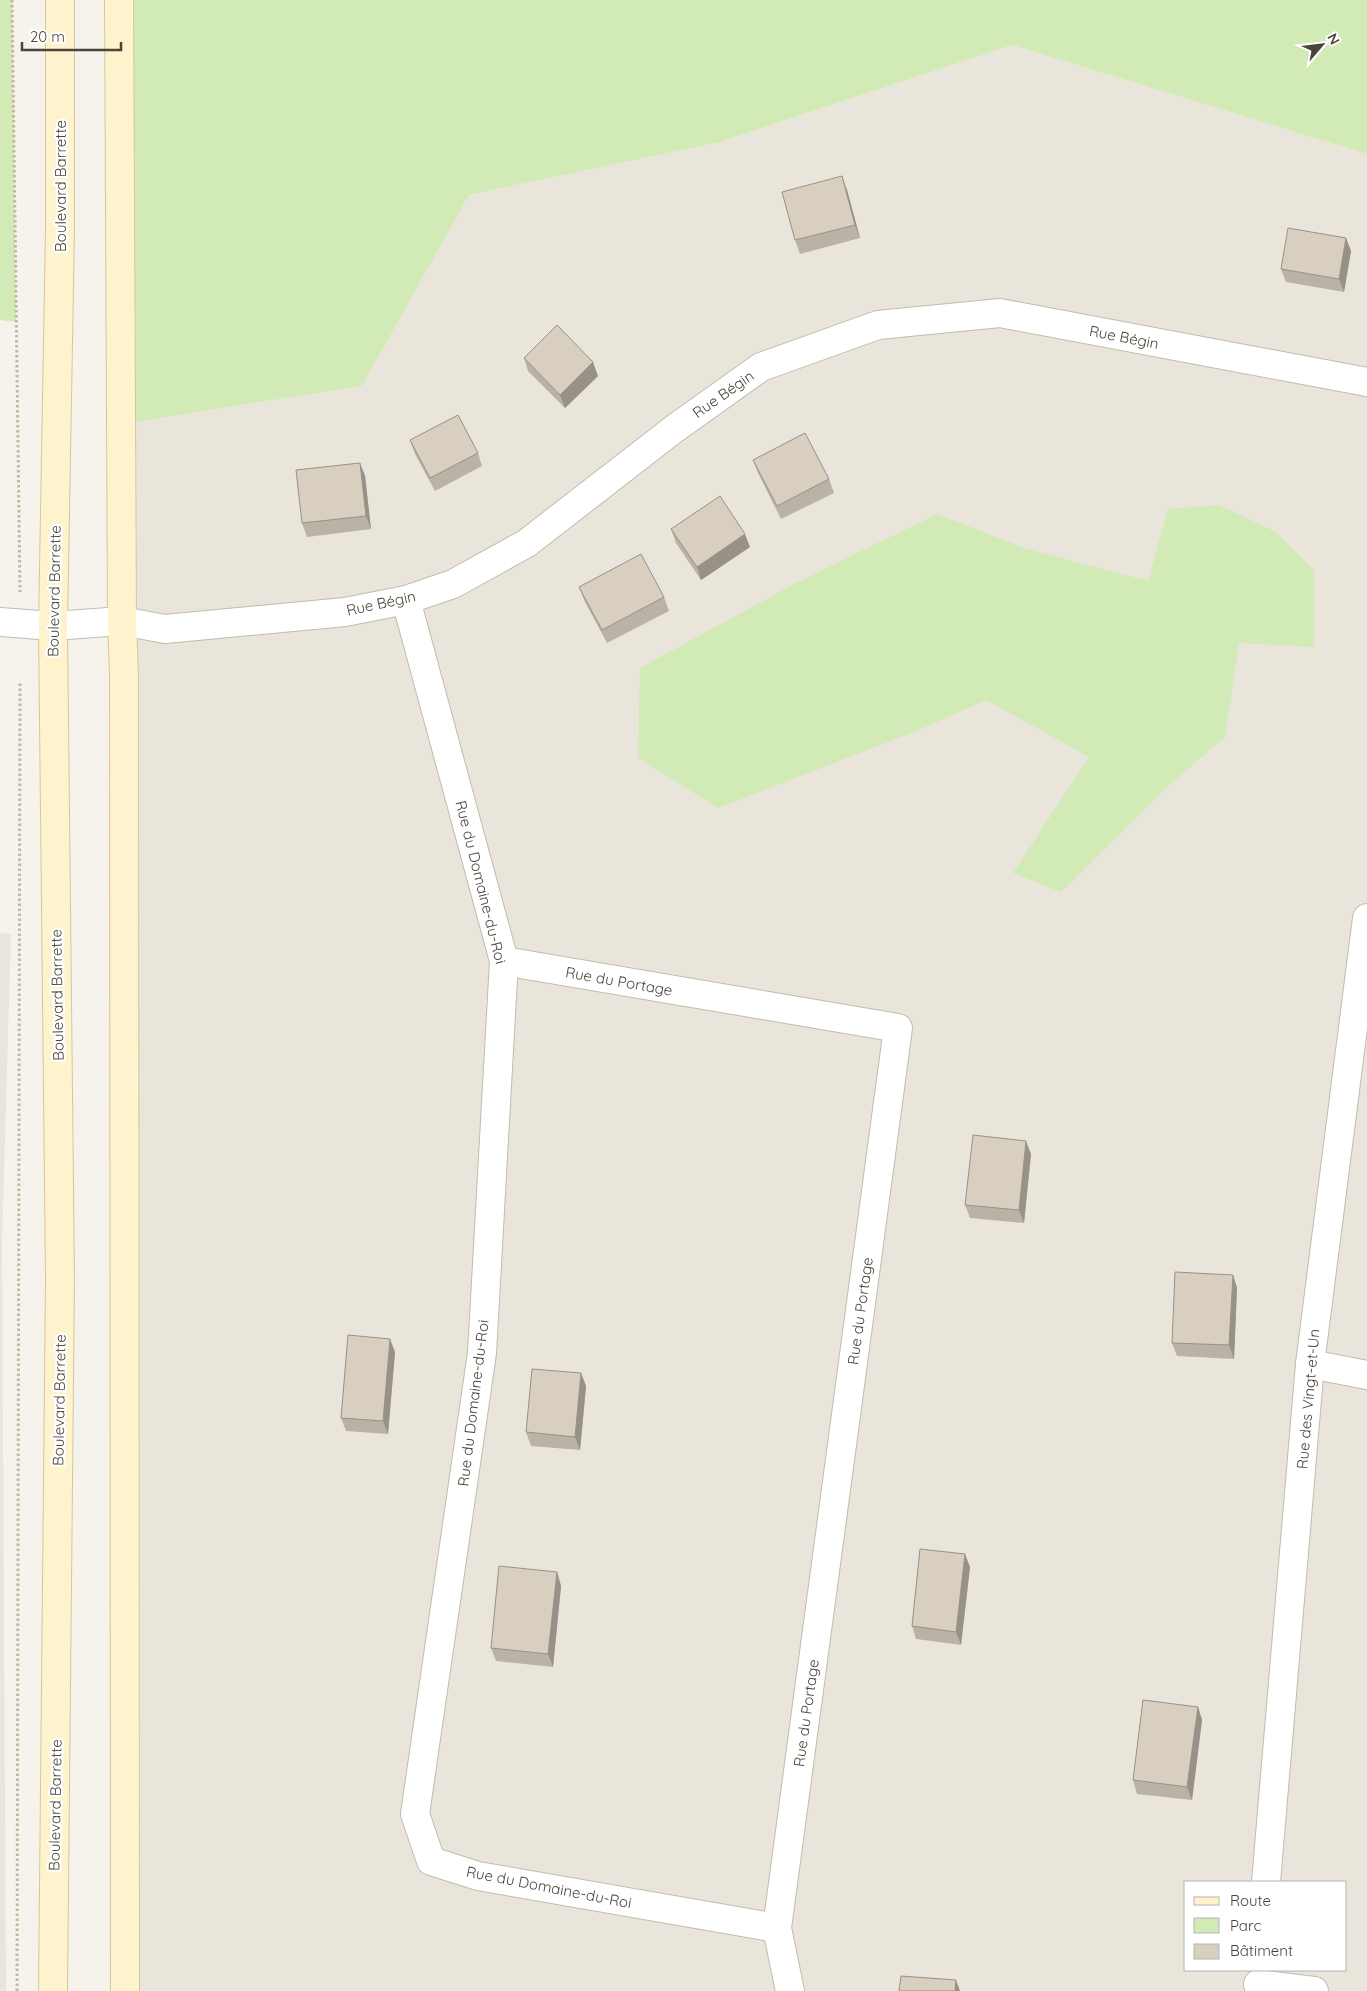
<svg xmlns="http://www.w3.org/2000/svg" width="1367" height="1991" viewBox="0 0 1367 1991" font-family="Quicksand,sans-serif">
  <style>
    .residential { fill: #eae5da; fill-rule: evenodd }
    .green { fill: #d2eab5 }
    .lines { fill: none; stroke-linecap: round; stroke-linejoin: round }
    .minor-casing { stroke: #c2bbae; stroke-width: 30 }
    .tertiary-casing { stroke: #c2bbae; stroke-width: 30 }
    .secondary-casing { stroke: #d6c79b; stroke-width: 30 }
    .path { stroke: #c4b79f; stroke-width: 3; stroke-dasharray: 2.5 2.5; stroke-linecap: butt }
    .minor { stroke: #fff; stroke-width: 28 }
    .tertiary { stroke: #fff; stroke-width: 28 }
    .secondary { stroke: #fff3cd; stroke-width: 28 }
    .wall { fill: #bab2a6 }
    .shaded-wall { fill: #979187 }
    .building { fill: #d8cfc1; stroke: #979187 }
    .labels { text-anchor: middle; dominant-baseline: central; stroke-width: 4.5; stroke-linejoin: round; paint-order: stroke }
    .street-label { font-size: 15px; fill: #4b4439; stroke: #fff }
  </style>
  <rect width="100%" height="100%" fill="#f6f3ec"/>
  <g class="residential">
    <path d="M1012,45L1367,154V1991H125L122,424L362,386L469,195L720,142ZM1186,1882H1346V1970H1186Z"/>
    <path d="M0,933L11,934L2,1243L6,1991H0Z"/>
  </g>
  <g class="green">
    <path d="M0,0H12L16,322L0,320Z"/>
    <path d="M119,0H1367V154L1012,45L720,142L469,195L362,386L122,424Z"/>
    <path d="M1219,505L1274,531L1314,570V647L1239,643L1225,737L1166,788L1061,892L1013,873L1089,757L986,700L919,730L718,808L638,758L640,668L796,583L937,514L1027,549L1148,581L1168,509Z"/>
  </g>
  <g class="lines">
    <defs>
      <g id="minor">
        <path d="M406,600L504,961L482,1353L415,1814L431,1861L478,1876L777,1928"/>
        <path d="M0,622L53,626L122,621"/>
        <path d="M504,961L898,1028L777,1928L790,1991"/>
        <path d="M1310,1364L1367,1375"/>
        <path d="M1266,1882L1310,1364L1367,918"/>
        <path d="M1258,1984L1314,1991"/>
      </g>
      <path id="tertiary" d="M122,621L165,629L345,612L406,600L453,584L527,543L674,429L761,367L878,325L1000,313L1367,382"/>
      <g id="secondary">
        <path d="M119,0L122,621L124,675L125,1991"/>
        <path d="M53,1991L60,1279L53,626L60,229V0"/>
      </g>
    </defs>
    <use href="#minor" class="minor-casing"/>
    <use href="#tertiary" class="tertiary-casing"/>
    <use href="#secondary" class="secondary-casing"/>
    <g class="path">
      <path d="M12,0L20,592"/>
      <path d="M17,1991L20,681"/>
    </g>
    <use href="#minor" class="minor"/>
    <use href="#tertiary" class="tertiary"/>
    <use href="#secondary" class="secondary"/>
  </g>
  <g class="wall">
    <path d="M847,190L860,238L800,254L795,240Z"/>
    <path d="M1346,238L1351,251L1344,292L1286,282L1281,269Z"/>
    <path d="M524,358L598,376L565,408L528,371Z"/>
    <path d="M410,440L478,453L482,466L435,491L415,454Z"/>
    <path d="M753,460L829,479L834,493L781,519L758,473Z"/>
    <path d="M360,463L365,476L371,529L307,537L302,523Z"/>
    <path d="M671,529L750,547L701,580L676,543Z"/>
    <path d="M579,587L664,597L669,611L607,643L584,600Z"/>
    <path d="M1031,1154L1024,1223L970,1218L965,1205Z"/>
    <path d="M1233,1275L1237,1288L1234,1359L1177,1356L1172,1343Z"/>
    <path d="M395,1352L388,1434L346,1431L341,1418Z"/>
    <path d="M581,1373L586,1386L580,1450L531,1446L526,1432Z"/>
    <path d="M970,1567L961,1645L916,1639L912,1626Z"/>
    <path d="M557,1572L561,1586L553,1667L496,1661L491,1648Z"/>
    <path d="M1198,1707L1202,1720L1192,1800L1137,1794L1133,1780Z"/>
  </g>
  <g class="shaded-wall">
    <path d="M842,176L847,190L860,238L855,225Z"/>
    <path d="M1346,238L1351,251L1344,292L1339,279Z"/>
    <path d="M593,362L598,376L565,408L560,395Z"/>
    <path d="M360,463L365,476L371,529L366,516Z"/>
    <path d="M745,534L750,547L701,580L697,567Z"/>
    <path d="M1026,1141L1031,1154L1024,1223L1019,1210Z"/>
    <path d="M1233,1275L1237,1288L1234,1359L1229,1345Z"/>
    <path d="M390,1339L395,1352L388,1434L383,1421Z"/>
    <path d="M581,1373L586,1386L580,1450L575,1437Z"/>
    <path d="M965,1554L970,1567L961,1645L956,1632Z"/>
    <path d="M557,1572L561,1586L553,1667L548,1654Z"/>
    <path d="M1198,1707L1202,1720L1192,1800L1187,1787Z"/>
    <path d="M956,1980L960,1991H955Z"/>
  </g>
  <g class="building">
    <path d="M842,176L855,225L795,240L782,192Z"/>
    <path d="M1288,228L1346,238L1339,279L1281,269Z"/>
    <path d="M557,325L593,362L560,395L524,358Z"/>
    <path d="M458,415L478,453L430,478L410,440Z"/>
    <path d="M805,433L829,479L777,506L753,460Z"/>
    <path d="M360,463L366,516L302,523L296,470Z"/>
    <path d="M720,496L745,534L697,567L671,529Z"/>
    <path d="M641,554L664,597L602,630L579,587Z"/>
    <path d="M973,1135L1026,1141L1019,1210L965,1205Z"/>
    <path d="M1175,1272L1233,1275L1229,1345L1172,1343Z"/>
    <path d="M348,1335L390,1339L383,1421L341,1418Z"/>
    <path d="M532,1369L581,1373L575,1437L526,1432Z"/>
    <path d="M920,1549L965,1554L956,1632L912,1626Z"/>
    <path d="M499,1566L557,1572L548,1654L491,1648Z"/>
    <path d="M1143,1700L1198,1707L1187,1787L1133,1780Z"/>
    <path d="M901,1976L956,1980L955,1991H899Z"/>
  </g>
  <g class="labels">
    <g class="street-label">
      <text transform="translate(60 186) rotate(-90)">Boulevard Barrette</text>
      <text transform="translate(1124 337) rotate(11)">Rue Bégin</text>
      <text transform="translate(723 394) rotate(-35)">Rue Bégin</text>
      <text transform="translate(54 591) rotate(-89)">Boulevard Barrette</text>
      <text transform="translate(381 603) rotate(-12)">Rue Bégin</text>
      <text transform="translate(481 882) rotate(76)">Rue du Domaine-du-Roi</text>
      <text transform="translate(619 981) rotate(10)">Rue du Portage</text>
      <text transform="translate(57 995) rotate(-91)">Boulevard Barrette</text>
      <text transform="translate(860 1311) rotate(-82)">Rue du Portage</text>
      <text transform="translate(1308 1399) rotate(-85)">Rue des Vingt-et-Un</text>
      <text transform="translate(59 1400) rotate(-89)">Boulevard Barrette</text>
      <text transform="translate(473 1403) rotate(-83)">Rue du Domaine-du-Roi</text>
      <text transform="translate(806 1713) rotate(-82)">Rue du Portage</text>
      <text transform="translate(55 1805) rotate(-89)">Boulevard Barrette</text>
      <text transform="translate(549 1887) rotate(11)">Rue du Domaine-du-Roi</text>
    </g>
  </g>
  <rect x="1184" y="1881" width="162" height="90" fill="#ffffff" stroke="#b7b4b0"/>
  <rect x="1194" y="1897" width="25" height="8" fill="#fff3cd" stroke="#b7b4b0"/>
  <text x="1230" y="1906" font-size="15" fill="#4b4439">Route</text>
  <rect x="1194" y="1918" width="25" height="15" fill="#d2eab5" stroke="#b7b4b0"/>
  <text x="1230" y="1931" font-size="15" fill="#4b4439">Parc</text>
  <rect x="1194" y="1944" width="25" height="15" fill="#d8cfc1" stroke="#b7b4b0"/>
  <text x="1230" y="1956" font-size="15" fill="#4b4439">Bâtiment</text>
  <g transform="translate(1322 45) rotate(62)" stroke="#ffffff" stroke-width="4" paint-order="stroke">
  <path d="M0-4L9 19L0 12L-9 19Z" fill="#4b4439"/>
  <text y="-8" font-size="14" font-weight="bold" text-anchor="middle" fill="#4b4439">N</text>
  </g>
  <path d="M22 42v8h99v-8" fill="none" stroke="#4b4439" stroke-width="2.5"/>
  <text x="30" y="42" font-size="15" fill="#4b4439" stroke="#ffffff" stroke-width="4" paint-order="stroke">20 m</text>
</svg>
